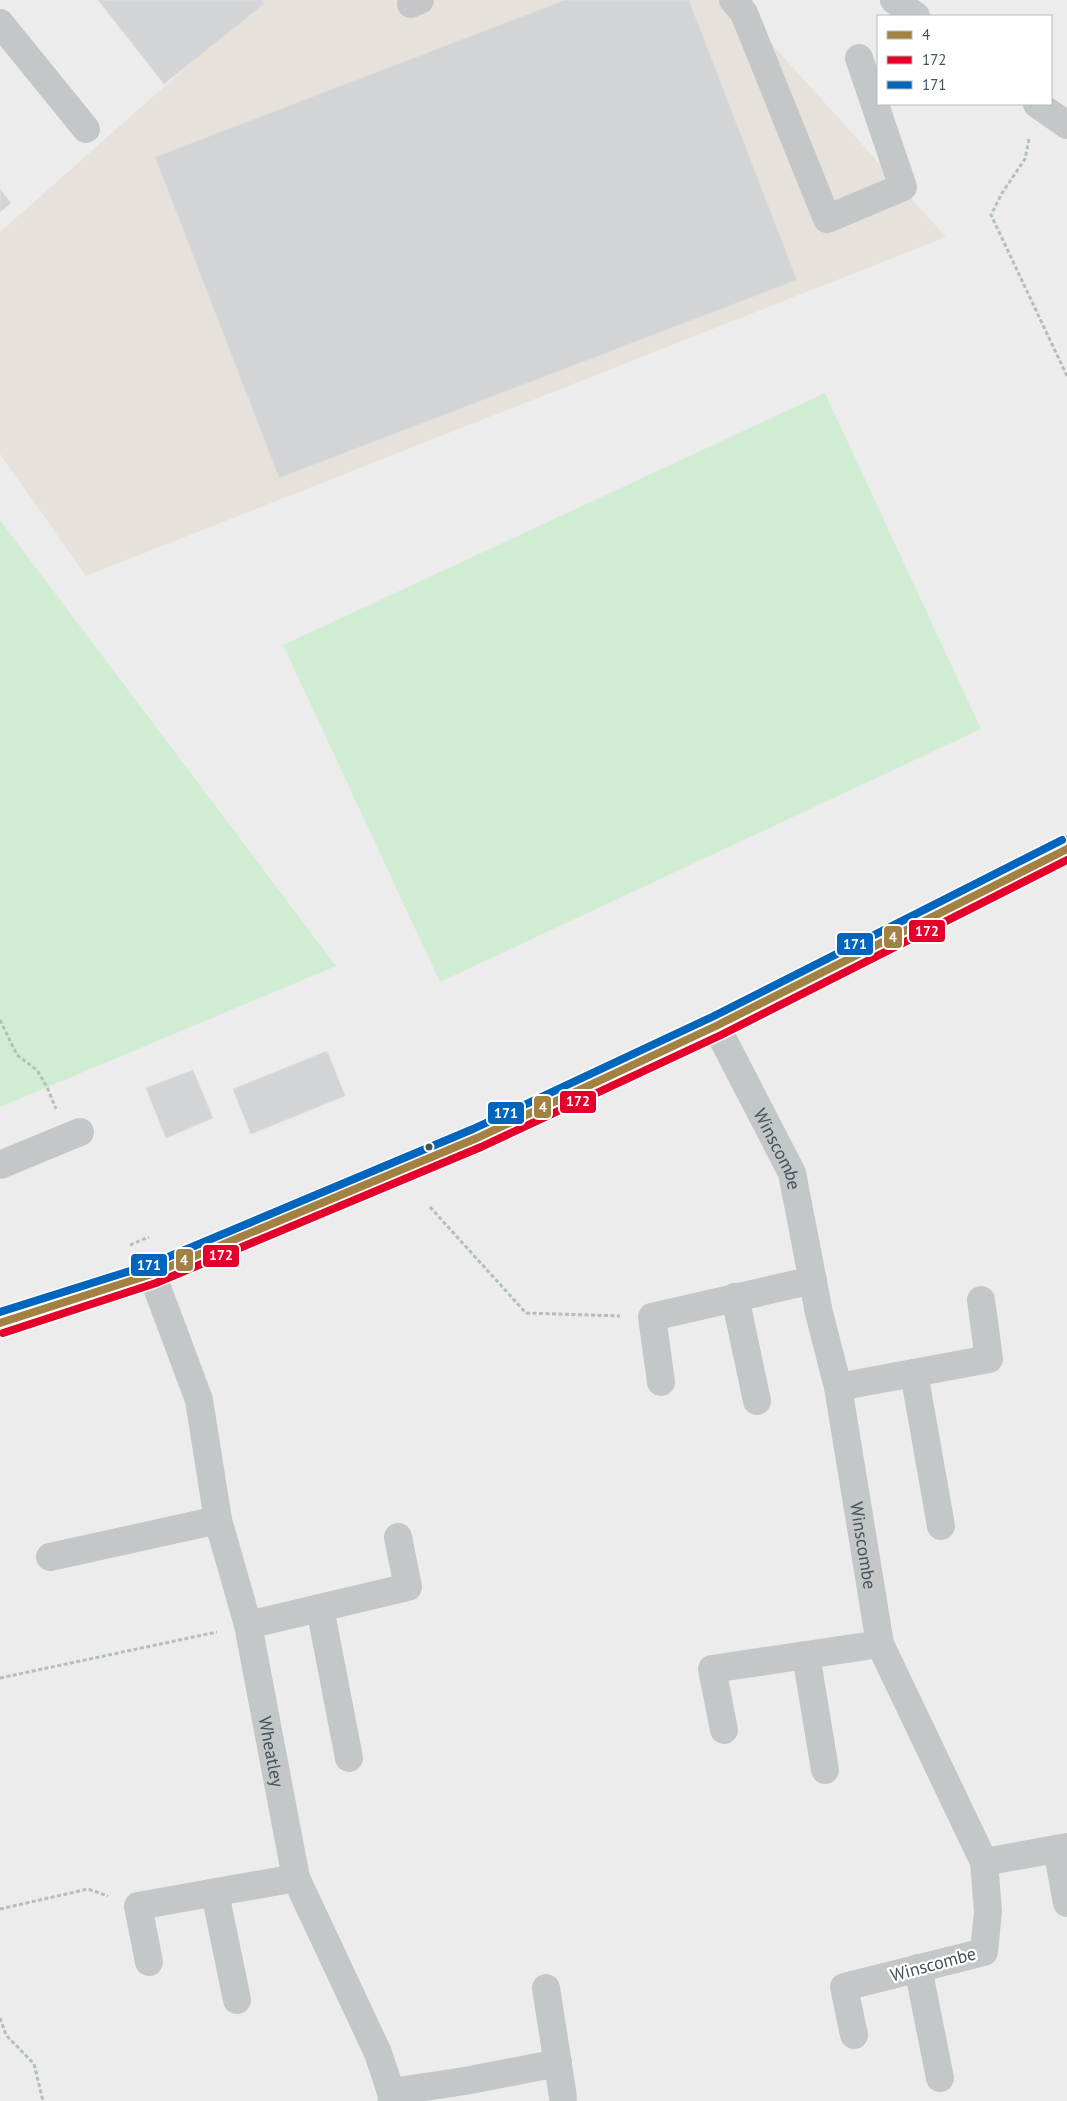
<svg xmlns="http://www.w3.org/2000/svg" width="1067" height="2101" viewBox="0 0 1067 2101" font-family="'PT Sans',sans-serif">
  <style>
    .commercial { fill: #e7e1db }
    .green { fill: #d0edd4 }
    .building { fill: #d3d4d5; stroke: #dededf }
    .lines { fill: none; stroke-linecap: round; stroke-linejoin: round }
    .path { stroke: #b3c0b9; stroke-width: 3; stroke-dasharray: 4 2.5; stroke-linecap: butt }
    .minor { stroke: #c3c7c8; stroke-width: 28 }
    .bus-1-casing { stroke: #fff; stroke-width: 11 }
    .bus-2-casing { stroke: #fff; stroke-width: 11 }
    .bus-3-casing { stroke: #fff; stroke-width: 11 }
    .bus-1 { stroke: #a38142; stroke-width: 8 }
    .bus-2 { stroke: #e4002b; stroke-width: 8 }
    .bus-3 { stroke: #0065bd; stroke-width: 8 }
    .bus-dot { fill: #445358; stroke: #fff; stroke-width: 2 }
    .labels { text-anchor: middle; dominant-baseline: central; stroke-width: 4.5; stroke-linejoin: round; paint-order: stroke }
    .street-label { font-size: 18px; fill: #445358; stroke: #fff }
    .line-badge { stroke: #fff; stroke-width: 2 }
    .badge-label { font-size: 14px; text-anchor: middle; font-weight: bold; fill: #fff }
  </style>
  <rect width="100%" height="100%" fill="#edecec"/>
  <path class="commercial" d="M262,0H732L946,237L86,576L0,454V232Z"/>
  <g class="green">
    <path d="M825,393L981,729L440,982L283,645Z"/>
    <path d="M0,520L336,966L0,1107Z"/>
  </g>
  <g class="building">
    <path d="M98,0H261L264,4L164,84Z"/>
    <path d="M565,0H689L797,280L279,478L155,157Z"/>
    <path d="M0,189L11,203L0,212Z"/>
    <path d="M327,1051L345,1096L251,1134L233,1089Z"/>
    <path d="M193,1070L213,1118L166,1138L146,1088Z"/>
  </g>
  <g class="lines">
    <g class="path">
      <path d="M1029,139L1025,159L1002,193L991,215L1067,376"/>
      <path d="M0,1020L17,1055L37,1070L47,1087L56,1109"/>
      <path d="M430,1207L526,1313L620,1316"/>
      <path d="M130,1245L149,1237"/>
      <path d="M0,1678L217,1632"/>
      <path d="M0,1909L88,1889L108,1896"/>
      <path d="M0,2018L6,2035L34,2064L43,2101"/>
    </g>
    <g class="minor">
      <path d="M733,0L744,13L827,219L903,187L859,58"/>
      <path d="M894,0L916,16"/>
      <path d="M411,4L420,0"/>
      <path d="M0,23L86,129"/>
      <path d="M1037,104L1067,125"/>
      <path id="s1" d="M716,1026L792,1173L819,1313L838,1387L880,1644L984,1862L988,1911L984,1952L844,1987L854,2035"/>
      <path d="M0,1165L80,1132"/>
      <path id="s2" d="M152,1274L199,1400L218,1520L248,1625L296,1878L378,2053L391,2092L392,2101"/>
      <path d="M735,1297L757,1401"/>
      <path d="M0,1323L152,1274L477,1138L716,1026L1067,849"/>
      <path d="M914,1373L941,1526"/>
      <path d="M661,1382L652,1317L813,1280"/>
      <path d="M838,1387L989,1359L981,1300"/>
      <path d="M50,1557L218,1520"/>
      <path d="M320,1608L349,1758"/>
      <path d="M248,1625L408,1587L398,1537"/>
      <path d="M806,1655L825,1770"/>
      <path d="M724,1730L712,1669L880,1644"/>
      <path d="M1057,1849L1067,1903"/>
      <path d="M984,1862L1067,1847"/>
      <path d="M215,1893L237,2000"/>
      <path d="M149,1962L138,1906L296,1878"/>
      <path d="M918,1968L940,2078"/>
      <path d="M546,1988L563,2097"/>
      <path d="M391,2092L465,2081L558,2063"/>
    </g>
    <defs>
      <path id="bus-1" d="M0,1323L152,1274L477,1138L716,1026L1067,849"/>
      <path id="bus-2" d="M3,1333L156,1283L481,1147L721,1035L1067,860"/>
      <path id="bus-3" d="M0,1312L149,1265L473,1129L712,1017L1062,840"/>
    </defs>
    <use href="#bus-1" class="bus-1-casing"/>
    <use href="#bus-2" class="bus-2-casing"/>
    <use href="#bus-3" class="bus-3-casing"/>
    <use href="#bus-1" class="bus-1"/>
    <use href="#bus-2" class="bus-2"/>
    <use href="#bus-3" class="bus-3"/>
  </g>
  <circle class="bus-dot" cx="429" cy="1147" r="4.5"/>
  <g class="labels">
    <g class="street-label">
      <text stroke="none"><textPath href="#s1" startOffset="138">Winscombe</textPath></text>
      <text stroke="none"><textPath href="#s1" startOffset="545">Winscombe</textPath></text>
      <text stroke="none"><textPath href="#s2" startOffset="494">Wheatley</textPath></text>
      <text transform="translate(933 1964) rotate(-15)">Winscombe</text>
    </g>
  </g>
  <g class="line-badge">
    <rect x="908" y="919" width="38" height="24" rx="5" fill="#e4002b"/>
    <rect x="883" y="925" width="20" height="24" rx="5" fill="#a38142"/>
    <rect x="836" y="932" width="38" height="24" rx="5" fill="#0065bd"/>
    <rect x="559" y="1090" width="38" height="24" rx="5" fill="#e4002b"/>
    <rect x="533" y="1095" width="19" height="24" rx="5" fill="#a38142"/>
    <rect x="487" y="1101" width="38" height="24" rx="5" fill="#0065bd"/>
    <rect x="202" y="1244" width="38" height="24" rx="5" fill="#e4002b"/>
    <rect x="175" y="1248" width="19" height="24" rx="5" fill="#a38142"/>
    <rect x="130" y="1253" width="38" height="24" rx="5" fill="#0065bd"/>
  </g>
  <g class="badge-label">
    <text x="927" y="936">172</text>
    <text x="893" y="942">4</text>
    <text x="855" y="949">171</text>
    <text x="578" y="1106">172</text>
    <text x="543" y="1112">4</text>
    <text x="506" y="1118">171</text>
    <text x="221" y="1260">172</text>
    <text x="184" y="1265">4</text>
    <text x="149" y="1270">171</text>
  </g>
  <rect x="877" y="15" width="175" height="90" fill="#ffffff" stroke="#b4babc"/>
  <rect x="887" y="31" width="25" height="8" fill="#a38142" stroke="#b4babc"/>
  <text x="922" y="40" font-size="15" fill="#445358">4</text>
  <rect x="887" y="56" width="25" height="8" fill="#e4002b" stroke="#b4babc"/>
  <text x="922" y="65" font-size="15" fill="#445358">172</text>
  <rect x="887" y="81" width="25" height="8" fill="#0065bd" stroke="#b4babc"/>
  <text x="922" y="90" font-size="15" fill="#445358">171</text>
</svg>
